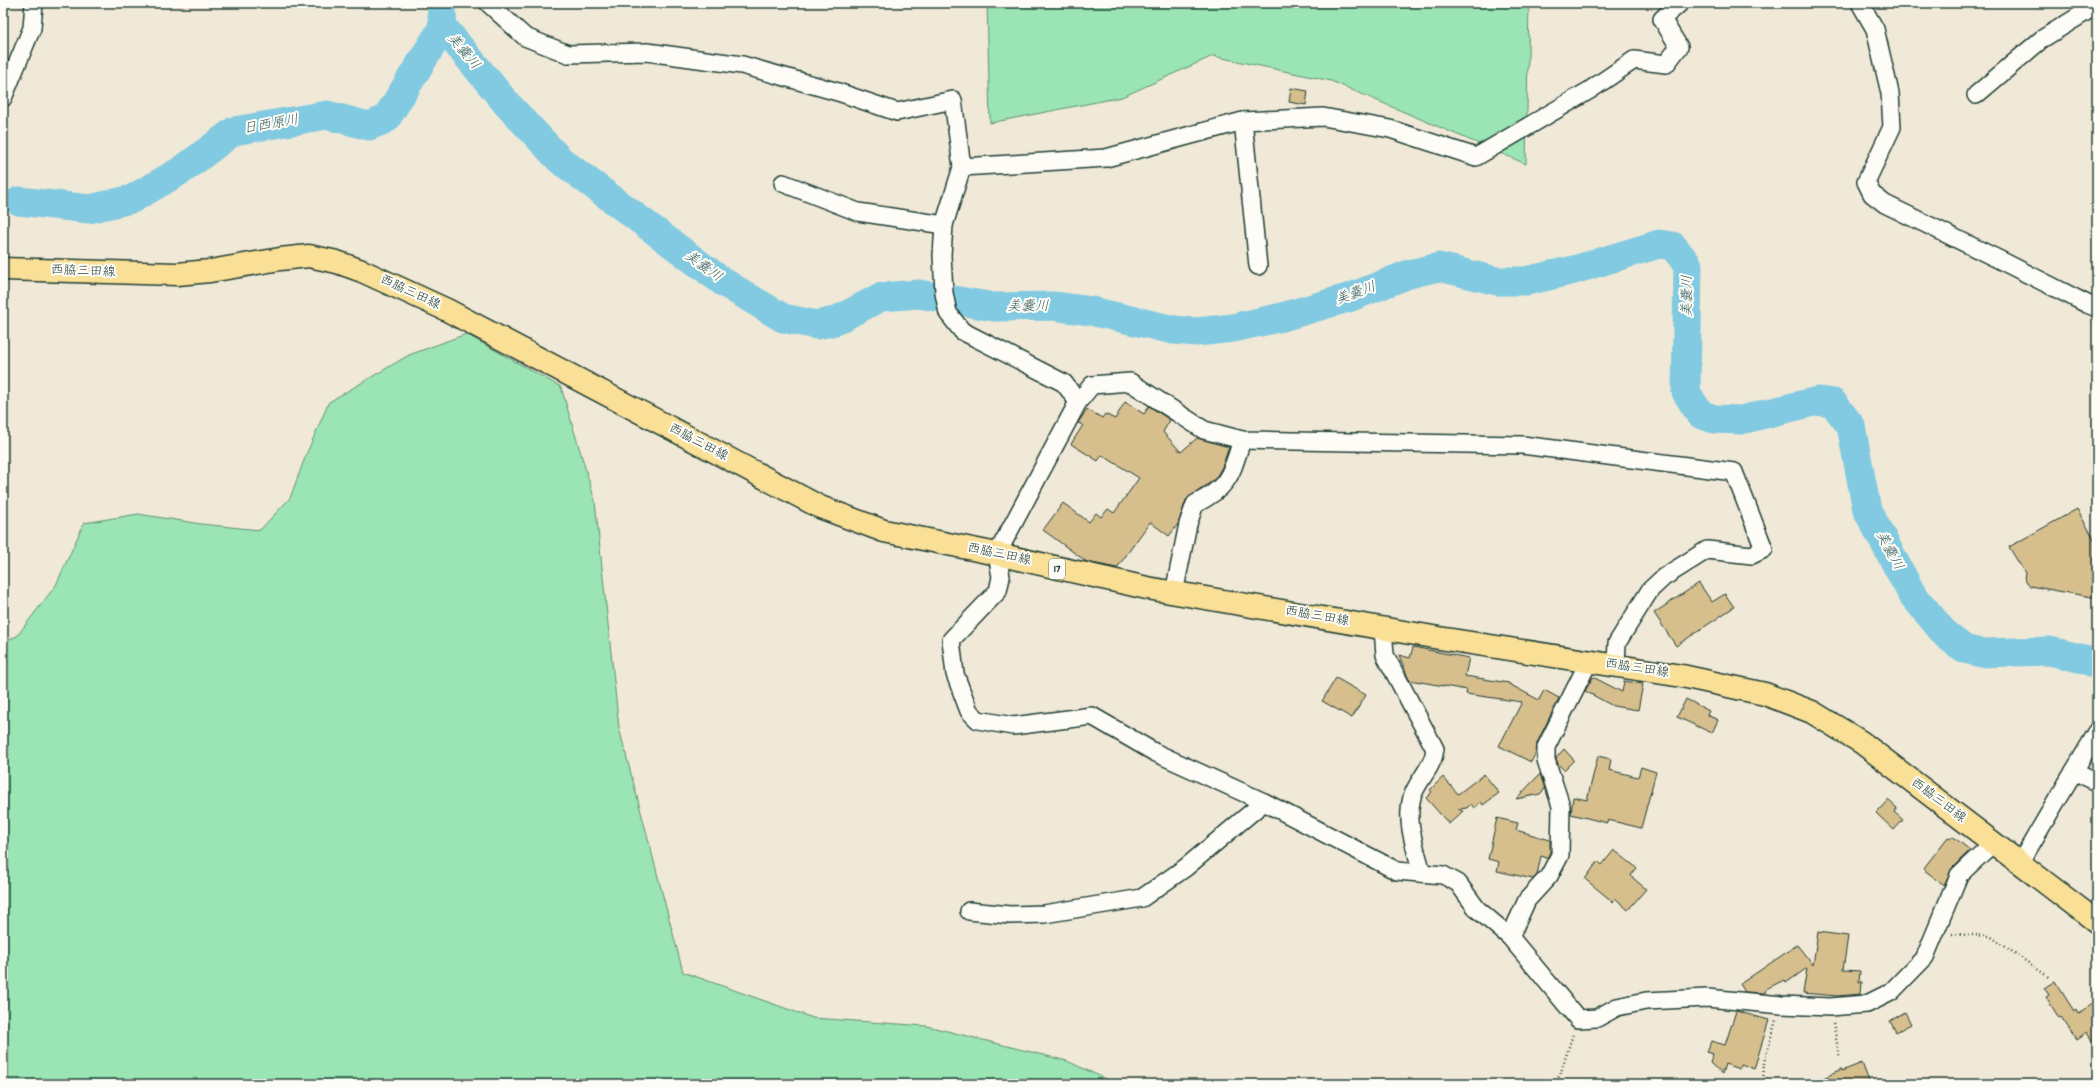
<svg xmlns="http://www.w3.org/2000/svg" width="2100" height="1087" viewBox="0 0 2100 1087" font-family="Dekko,'Klee One',sans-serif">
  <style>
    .green { fill: #9be4b3; stroke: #5d9074 }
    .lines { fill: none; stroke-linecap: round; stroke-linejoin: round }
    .river { stroke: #81cae1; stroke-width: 29 }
    .building { fill: #d6be8d; stroke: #1f3d34 }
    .street-casing { stroke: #1f3d34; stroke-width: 20 }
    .primary-casing { stroke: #1f3d34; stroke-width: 25 }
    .path { stroke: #1f3d34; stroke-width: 2.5; stroke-dasharray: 1 3; stroke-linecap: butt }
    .street { stroke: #fdfcf7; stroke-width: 17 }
    .primary { stroke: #fadf96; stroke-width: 22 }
    .labels { text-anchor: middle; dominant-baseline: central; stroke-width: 4; stroke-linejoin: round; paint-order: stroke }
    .shield { fill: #fdfcf7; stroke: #62766e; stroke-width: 1 }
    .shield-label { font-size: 12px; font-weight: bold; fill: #1f3d34 }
    .street-label { font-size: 13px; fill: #1f3d34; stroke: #fdfcf7 }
    .water-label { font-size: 14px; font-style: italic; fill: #38605f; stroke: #fdfcf7 }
  </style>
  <rect width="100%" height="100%" fill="#f1e9d7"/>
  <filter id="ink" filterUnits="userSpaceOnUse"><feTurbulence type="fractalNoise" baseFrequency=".025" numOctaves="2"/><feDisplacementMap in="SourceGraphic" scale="8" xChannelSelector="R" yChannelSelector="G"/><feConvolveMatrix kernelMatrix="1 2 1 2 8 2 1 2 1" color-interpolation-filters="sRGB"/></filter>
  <g filter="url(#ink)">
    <g class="green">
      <path d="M987,3H1529L1526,164L1331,81L1213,56L1122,97L990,123Z"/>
      <path d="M466,334L561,387L595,501L619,728L683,972L813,1018L927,1026L1067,1061L1117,1084H3V642L17,636L56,585L84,523L138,514L201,524L260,530L290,498L306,455L329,402L409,355Z"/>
    </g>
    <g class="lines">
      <g class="river">
        <path d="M441,3L443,27L507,104L560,160L723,282L783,318L817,325L835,321L881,297L919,294L994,307L1053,306L1091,311L1174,330L1197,332L1233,328L1282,317L1351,297L1409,274L1439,267L1497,281H1526L1574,270L1659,244L1673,246L1688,265L1686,392L1700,414L1714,419L1741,420L1817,401L1833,403L1851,426L1867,510L1912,594L1946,635L1964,649L1981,653L2049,651L2088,660L2097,665"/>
        <path d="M19,201L89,209L132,199L182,170L234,131L327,115L369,126L386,119L443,27"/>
      </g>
    </g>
    <g class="building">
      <path d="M1291,88L1308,91L1306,105L1289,102Z"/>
      <path d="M1125,402L1144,414L1149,406L1170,420L1163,432L1181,452L1197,438L1229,447L1222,467L1215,479L1186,500L1178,524L1169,536L1150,522L1117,568L1087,562L1043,530L1063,503L1089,522L1096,513L1101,517L1108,509L1114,513L1139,478L1102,455L1098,461L1071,444L1083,425L1078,423L1087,409L1102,418L1105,414L1115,419Z"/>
      <path d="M2077,509L2097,544V598L2030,586L2024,578L2025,573L2009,547Z"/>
      <path d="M1699,583L1712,602L1725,594L1734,607L1676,646L1654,613Z"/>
      <path d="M1413,647L1469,658L1465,676L1509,683V684L1539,700L1544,690L1559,698L1537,743L1536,753L1531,762L1499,746L1522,702L1466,694L1467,690L1409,680L1399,655L1410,658Z"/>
      <path d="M1593,677L1622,692L1624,681L1643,684L1638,710L1613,706L1585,691Z"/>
      <path d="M1336,678L1366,695L1352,718L1322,701Z"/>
      <path d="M1686,699L1709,711L1707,715L1718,720L1712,733L1677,717Z"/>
      <path d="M1564,749L1574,760L1564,770L1558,764L1556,758Z"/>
      <path d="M1598,756L1611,759L1609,770L1638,777L1641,767L1656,772L1641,828L1608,820L1607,823L1571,814L1573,797L1587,800Z"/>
      <path d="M1484,774L1499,793L1483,805L1481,802L1474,808L1471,804L1467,808L1458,809L1463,811L1449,824L1426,798L1432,792L1430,790L1443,777L1458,794Z"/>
      <path d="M1540,774L1545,789L1540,794L1516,799Z"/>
      <path d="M1888,800L1897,808L1894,812L1903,820L1894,830L1876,813Z"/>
      <path d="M1497,818L1518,823L1516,830L1550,840V852L1547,858L1541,856L1537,875L1533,879L1497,871L1499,862L1488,859Z"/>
      <path d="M1952,836L1970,850L1952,868L1944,885L1923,869L1948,837L1950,838Z"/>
      <path d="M1614,850L1637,868L1631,875L1633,878L1646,889L1628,910L1615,898L1613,902L1585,879L1598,861L1602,865Z"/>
      <path d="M1818,932L1848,936L1843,970L1860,971L1859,982H1862L1861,994L1837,996L1803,993L1807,968L1786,983L1784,980L1766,989L1765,993L1745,992L1740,984L1797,945L1813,965Z"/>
      <path d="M2055,981L2074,1011L2077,1009L2079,1013L2097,1000V1048L2087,1033L2077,1040L2061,1017L2059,1018L2046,997L2049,995L2044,988Z"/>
      <path d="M1736,1011L1769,1020L1754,1069L1741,1064L1739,1069L1725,1064L1722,1074L1710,1063L1713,1054L1707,1052L1711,1041L1725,1045Z"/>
      <path d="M1905,1012L1911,1024L1896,1032L1890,1021Z"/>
      <path d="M1862,1063L1870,1084H1811L1842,1069V1071Z"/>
    </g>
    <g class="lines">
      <defs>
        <g id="street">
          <path d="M488,3L525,37L568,54L647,52L742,65L838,92L897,112L953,100L962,167L944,225L942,255L944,293L948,313L962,331L1064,383L1078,402L997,554L1001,577L998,591L951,640L955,674L969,711L978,720L1013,726L1092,716L1154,752L1264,802L1397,871L1443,875L1458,883L1477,909L1510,937L1578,1019L1597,1018L1617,1007L1646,1001L1707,998L1782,1005L1830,1007L1867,1004L1891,992L1925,957L1959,875L1993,843"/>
          <path d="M1860,3L1875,29L1890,93L1892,127L1866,182L1872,194L1885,204L2002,261L2087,304L2097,308"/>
          <path d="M1976,95L2042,39L2097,5"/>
          <path d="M3,98L32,28L34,3"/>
          <path d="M1243,121L1258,266"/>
          <path d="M962,167L1106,158L1243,121L1323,117L1390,129L1476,157L1590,90L1634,60L1666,64L1679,47L1662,19L1680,3"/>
          <path d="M783,183L858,212L944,225"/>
          <path d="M1078,402L1092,385L1130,382L1204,430L1242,440L1522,445L1734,472L1764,549L1752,555L1707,550L1664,577L1650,590L1617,643L1616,665"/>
          <path d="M1174,593L1188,524L1195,504C1230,487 1231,474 1242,440"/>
          <path d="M1383,628L1385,655L1435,749C1433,768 1418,779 1412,797C1405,822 1416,849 1422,873"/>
          <path d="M2074,771L2097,782"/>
          <path d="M2020,863L2097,732"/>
          <path d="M969,911L1010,915L1044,914L1142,898L1185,868L1264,802"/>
          <path d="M1510,937L1527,900L1549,876L1560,855L1561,806L1546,760V747L1589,661"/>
        </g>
        <path id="primary" d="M3,269L177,274L210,271L280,259L309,256L337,262L362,271L447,310L820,507L884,531L997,554L1147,588L1439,638L1682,676L1765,694L1812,712L1861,742L2097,922"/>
      </defs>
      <use href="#street" class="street-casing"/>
      <use href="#primary" class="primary-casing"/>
      <g class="path">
        <path d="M1952,934L1990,936L2050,978"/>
        <path d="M1833,1023L1840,1058"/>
        <path d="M1554,1084L1560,1075L1573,1034"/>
        <path d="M1763,1084L1764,1062L1776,1020"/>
      </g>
      <use href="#street" class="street"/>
      <use href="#primary" class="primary"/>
    </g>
  </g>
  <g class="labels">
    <rect class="shield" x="1049" y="559" width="16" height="20" rx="3"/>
    <g class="shield-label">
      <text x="1057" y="569">17</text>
    </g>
    <g class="street-label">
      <text transform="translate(83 272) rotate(2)">西脇三田線</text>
      <text transform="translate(410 293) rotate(25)">西脇三田線</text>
      <text transform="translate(698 443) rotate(28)">西脇三田線</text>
      <text transform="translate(999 555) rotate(12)">西脇三田線</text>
      <text transform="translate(1317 617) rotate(10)">西脇三田線</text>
      <text transform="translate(1637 669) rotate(9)">西脇三田線</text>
      <text transform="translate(1938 801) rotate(37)">西脇三田線</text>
    </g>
    <g class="water-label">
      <text transform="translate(463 52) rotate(50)">美嚢川</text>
      <text transform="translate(271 125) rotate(-10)">日西原川</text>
      <text transform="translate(703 267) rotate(36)">美嚢川</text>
      <text transform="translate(1356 294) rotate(-20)">美嚢川</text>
      <text transform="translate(1688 296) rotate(-89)">美嚢川</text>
      <text x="1028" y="307">美嚢川</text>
      <text transform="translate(1889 551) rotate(62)">美嚢川</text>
    </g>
  </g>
  <rect width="2100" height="1087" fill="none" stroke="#fdfcf7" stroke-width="16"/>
  <rect x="8" y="8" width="2084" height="1071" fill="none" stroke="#1f3d34" stroke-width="1.5" filter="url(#ink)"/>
</svg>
